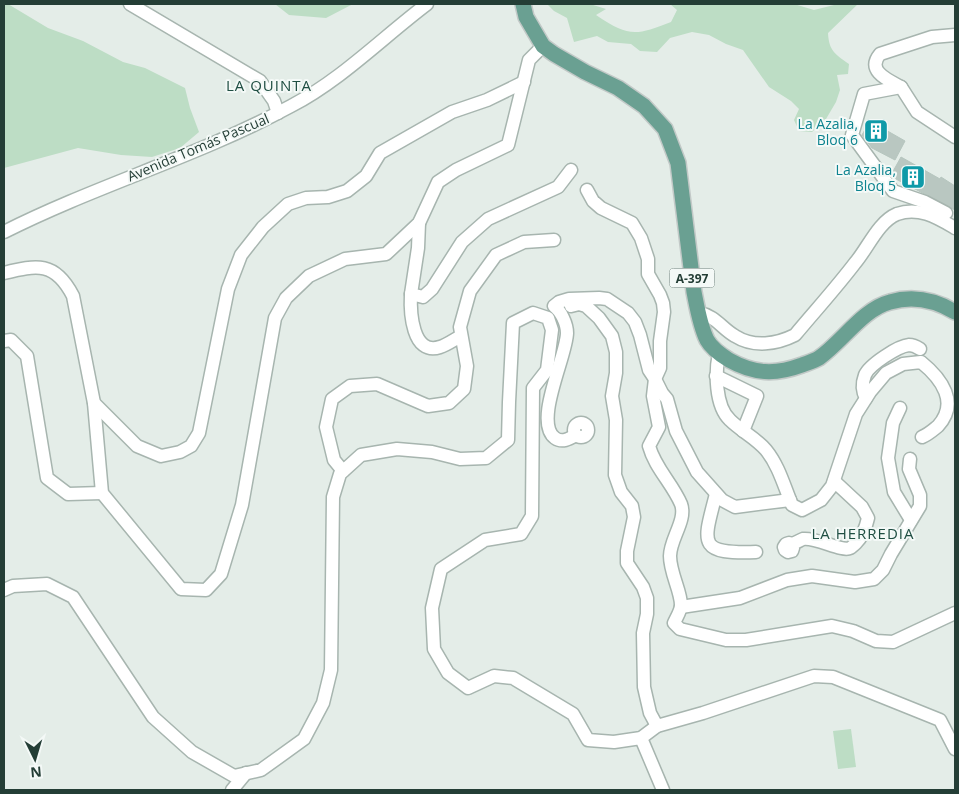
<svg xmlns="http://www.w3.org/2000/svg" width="959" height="794" viewBox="0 0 959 794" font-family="'Open Sans',sans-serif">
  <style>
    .green { fill: #bdddc5 }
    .building { fill: #b9c7c1; stroke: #b6c6bf }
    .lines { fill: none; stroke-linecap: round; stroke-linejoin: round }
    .minor-casing { stroke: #a7b5af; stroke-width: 15 }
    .major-casing { stroke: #c2c9c7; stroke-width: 18 }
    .minor { stroke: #fff; stroke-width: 12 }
    .major { stroke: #6aa092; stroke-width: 15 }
    .labels { text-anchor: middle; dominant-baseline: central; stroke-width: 4; stroke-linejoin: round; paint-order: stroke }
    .shield { fill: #f4f9f7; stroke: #627670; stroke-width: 1 }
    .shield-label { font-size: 12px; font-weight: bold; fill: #243e36 }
    .culture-label { font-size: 14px; fill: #0d838f; stroke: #f4f9f7; text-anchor: end }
    .street-label { font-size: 14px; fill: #243e36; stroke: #f4f9f7 }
    .neighbourhood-label { font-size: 15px; letter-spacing: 1px; fill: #204f43; stroke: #f4f9f7 }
  </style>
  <rect width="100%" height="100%" fill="#e4ede8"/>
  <g class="green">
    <path d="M4,4H8L48,28L83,41L123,62L145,68L185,88L190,108L199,132L180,148L152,157L121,155L78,148L4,168Z"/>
    <path d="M275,4H353L326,18L289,15Z"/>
    <path d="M547,4H590L606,9L596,15C629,37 635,36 671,22L677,10L670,4H794L814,10L838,4H858L828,33C829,51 835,54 849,64L848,74L837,75L840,90L836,102L826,119L812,132L799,131L794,120L799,109L791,101L769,87L743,50L726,44L709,35L692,32L670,38L657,52L640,51L631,44L608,42L597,36L574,42L567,18L554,11Z"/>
    <path d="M851,729L856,767L838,769L833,731Z"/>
  </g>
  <g class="building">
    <path d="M870,121L905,141L895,160L872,148L862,135Z"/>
    <path d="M901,157L940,179L941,177L955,186V210L894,178L891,175Z"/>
  </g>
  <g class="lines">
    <defs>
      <g id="minor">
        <path d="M130,4L260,81L274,101L278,113"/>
        <path d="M901,87C888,80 866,71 880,54L932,37L955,35"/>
        <path d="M587,190L593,201L601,208L632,223L641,238L648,259V274L660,295L663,303L664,312L660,341V368L655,379L653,396L659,427L649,446C655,468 672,483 681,504C687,520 670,539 670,556C670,573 681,591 681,605C681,611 676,618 674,623L680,629L726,640H746L832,626L853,631L876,641L893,642L955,613"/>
        <path d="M946,213L925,202L893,191L852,135L864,94L901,87L917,112L955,137"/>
        <path d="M419,223L418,248L411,294L423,297L432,289L462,242L488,219L558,187L571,170"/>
        <path d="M4,232C97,185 199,156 291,106C341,80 382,38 427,4"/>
        <path d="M4,273C37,265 55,261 73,296L94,403L102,493L181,589L206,590L221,574L242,505L275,318L286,298L309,276L345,259L386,254L419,223L438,182L456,170L508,145L529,60L543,46"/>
        <path d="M411,294C410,312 412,356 440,347C447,345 455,339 461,336"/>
        <path d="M571,306L579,304L586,306L599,318L612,336L616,352V373L612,396L616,420L615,475L621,492L632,506L634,517L627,551V563L643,587L647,598V614L643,633L644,687L650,713L657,726"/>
        <path d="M699,313C716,316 721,328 735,336C754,348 777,344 795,335C815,311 836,288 855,263C868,248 878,222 897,214C919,206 938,218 955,228"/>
        <path d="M4,341L11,340L27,356L47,478L68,494L102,493"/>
        <path d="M719,353C715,372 715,406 730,420C741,431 756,438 766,450C779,466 784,486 792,505L802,510L821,500L832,486L856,414L870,392L886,373L903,364L921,362C942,379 959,403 938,426C933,430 929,434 922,437"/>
        <path d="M716,376L757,396L743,431"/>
        <path d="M866,398C862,391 862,383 865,375C869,365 898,346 909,345C914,345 917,347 920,349"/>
        <path d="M94,403L137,446L161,456L180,452L191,446L199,433L228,289L241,255L263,227L288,204L306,198L328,197L347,191L366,176L380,153L452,112L487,100L524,82"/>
        <path d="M900,408L893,423L888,458L894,492L911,520"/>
        <circle cx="581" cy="430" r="7"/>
        <path d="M576,435C569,439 562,443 555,438C533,422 567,355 567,333C567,324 561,311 554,306L559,302L569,299L599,298L607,299L628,313L635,322L640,335L649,370L655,379L662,393L667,399L676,431L697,472L722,500L735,507L790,500"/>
        <path d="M343,471L334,460L326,427L332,399L350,386L377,384L428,406L449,403L464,389L467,366L460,327L470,291L496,255L524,242L554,240"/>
        <path d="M716,494C703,544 697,554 756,552"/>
        <path d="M792,544L793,548L792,551L788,552L785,550L784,547L786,544L789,543L792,544C796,543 800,540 803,539C816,537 842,552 850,548C852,547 854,545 856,543C862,537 866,527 868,518L862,507L834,481"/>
        <path d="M4,590L13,586L47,584L73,597L153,717L192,752L234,776L261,770L304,739L323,703L331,670L333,497L340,474L361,455L397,449L432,452L460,459L486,458L508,440L509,402L513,323L533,313L548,318L552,330L547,370L533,388L532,516L521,534L485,540L441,569L432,608L434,649L448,673L468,688L494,676L513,678L573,714L588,740L614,742L641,738L657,726L703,713L814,676L833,677L940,720L955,749"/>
        <path d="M681,607L740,598L787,580L812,576L855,582L874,579L883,570L891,554L920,506V495L909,469L910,459"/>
        <path d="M641,738L663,790"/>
        <path d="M232,790L246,773"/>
      </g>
      <path id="major" d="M523,4L526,17L543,46L554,54L585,72L618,88L644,106L665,129L678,163L694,292C697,307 700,326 707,340C712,349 721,355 729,360C754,374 775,375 802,365C807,363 814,361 819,358C842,342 863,309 890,302C914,295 935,300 955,312"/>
    </defs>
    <use href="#minor" class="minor-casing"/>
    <use href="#major" class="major-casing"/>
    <use href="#minor" class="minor"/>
    <use href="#major" class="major"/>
  </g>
  <defs>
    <symbol id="building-square" viewBox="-11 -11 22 22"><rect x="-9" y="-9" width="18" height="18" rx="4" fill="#0f9aa8" stroke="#f4f9f7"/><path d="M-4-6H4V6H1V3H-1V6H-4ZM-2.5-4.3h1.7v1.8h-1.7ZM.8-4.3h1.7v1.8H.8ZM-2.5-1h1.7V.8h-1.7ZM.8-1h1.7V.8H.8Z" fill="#fff"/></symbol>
  </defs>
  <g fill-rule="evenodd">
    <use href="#building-square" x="862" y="117" width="28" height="28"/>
    <use href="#building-square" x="899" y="163" width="28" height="28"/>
  </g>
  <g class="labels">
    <rect class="shield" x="669.5" y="268.5" width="45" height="19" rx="4"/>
    <g class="shield-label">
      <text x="692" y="278">A-397</text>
    </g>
    <g class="culture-label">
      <text x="858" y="123">La Azalia,<tspan x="858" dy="16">Bloq 6</tspan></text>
      <text x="896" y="169">La Azalia,<tspan x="896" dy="16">Bloq 5</tspan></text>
    </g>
    <g class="street-label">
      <text transform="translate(198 147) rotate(-23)">Avenida Tomás Pascual</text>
    </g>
    <g class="neighbourhood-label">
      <text x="269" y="85">LA QUINTA</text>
      <text x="863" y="533">LA HERREDIA</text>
    </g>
  </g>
  <rect width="959" height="794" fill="none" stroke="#243e36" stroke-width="10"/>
  <g transform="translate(35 759) rotate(175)" stroke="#f4f9f7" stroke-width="4" paint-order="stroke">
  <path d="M0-4L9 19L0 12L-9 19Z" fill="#243e36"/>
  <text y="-8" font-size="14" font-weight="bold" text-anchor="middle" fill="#243e36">N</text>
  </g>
</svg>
